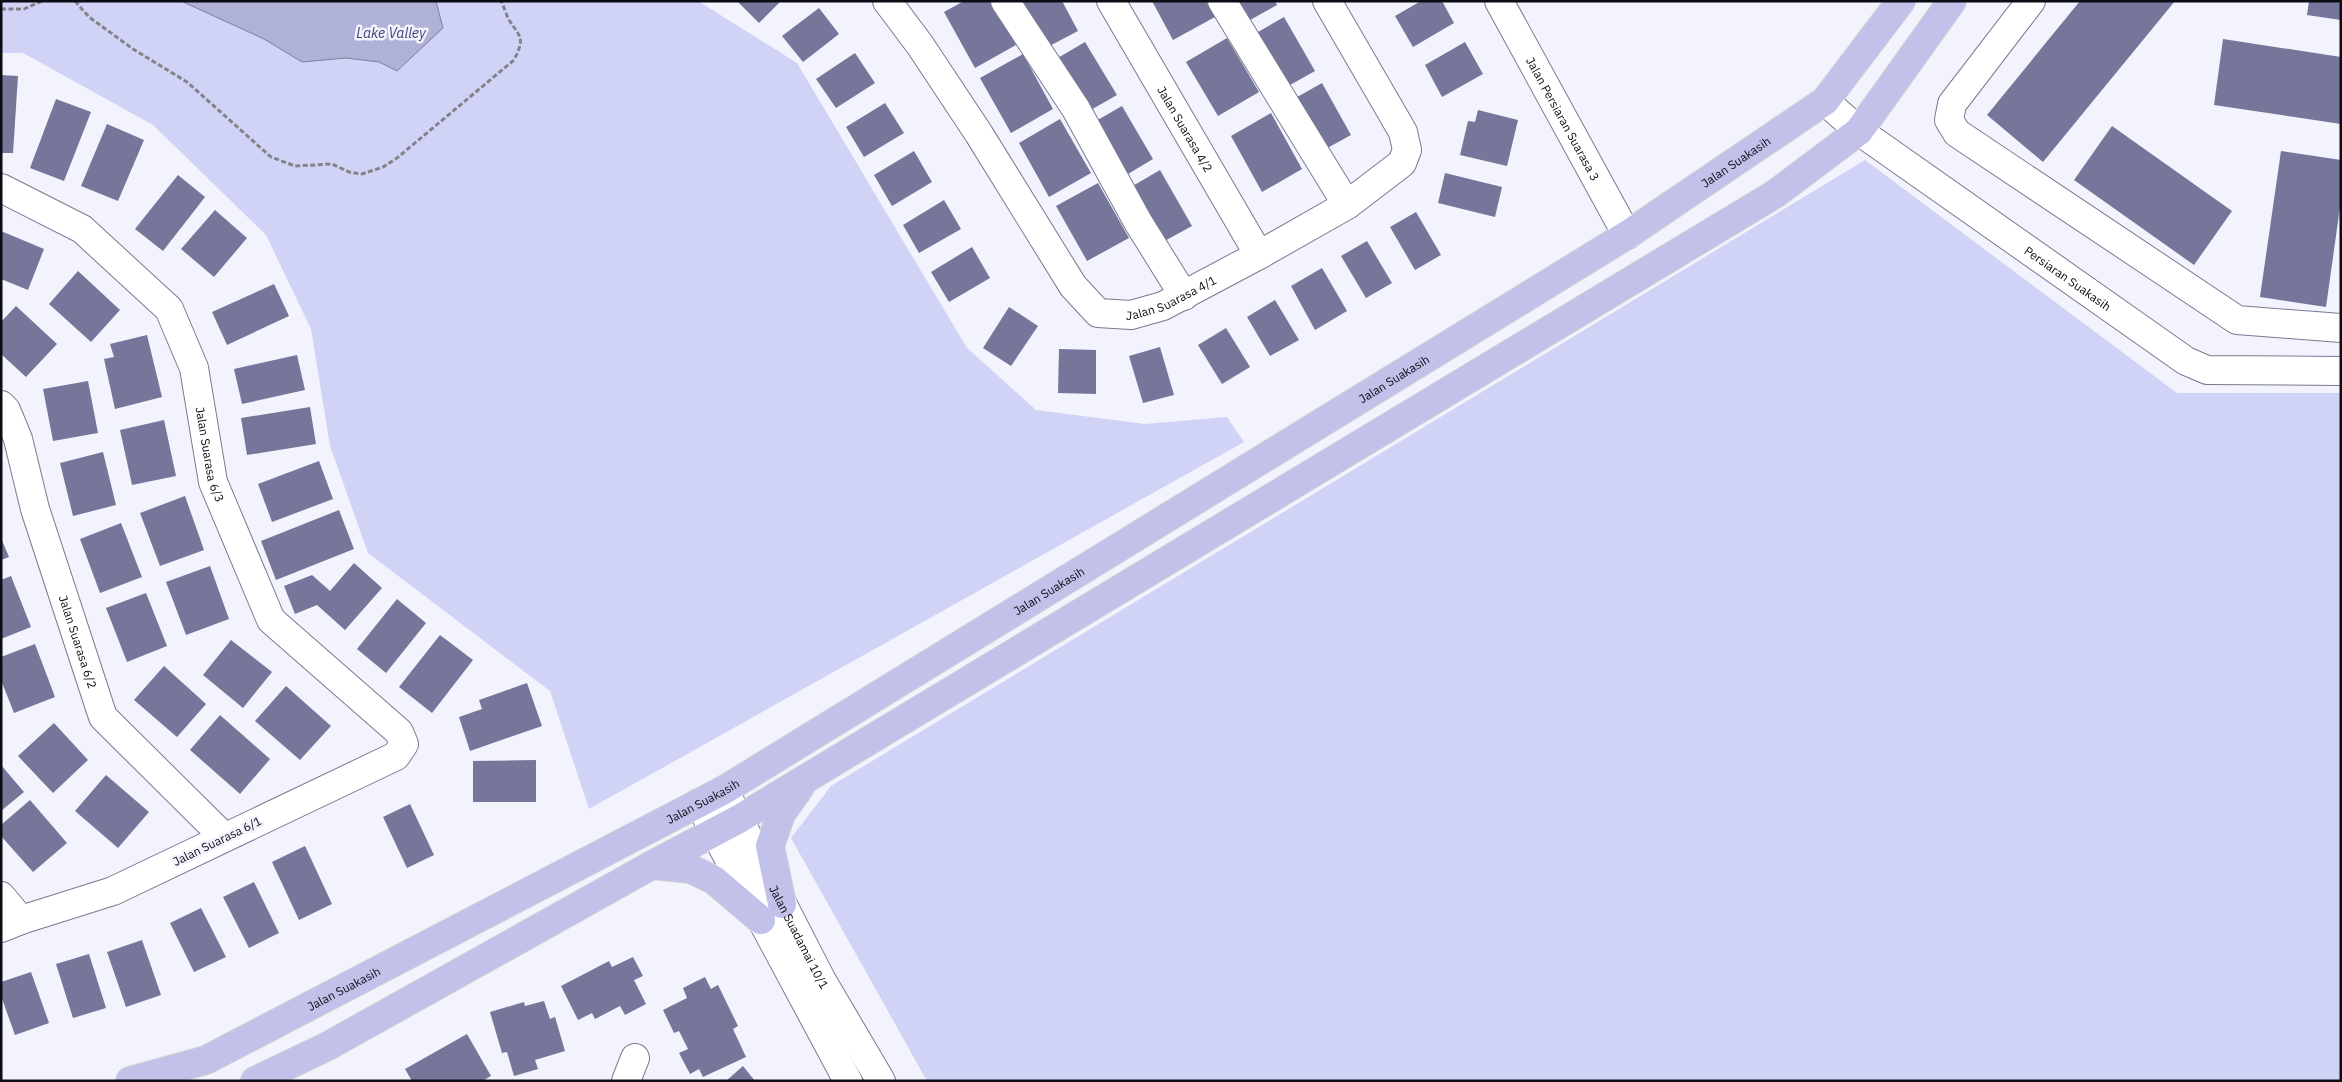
<svg xmlns="http://www.w3.org/2000/svg" width="2342" height="1082" viewBox="0 0 2342 1082" font-family="'IBM Plex Sans',sans-serif">
  <style>
    .green { fill: #d1d3f6 }
    .water { fill: #afb1d7; stroke: #7e809c }
    .building { fill: #75769a }
    .lines { fill: none; stroke-linecap: round; stroke-linejoin: round }
    .minor-casing { stroke: #797a91; stroke-width: 30 }
    .major-casing { stroke: #d3d3d5; stroke-width: 30 }
    .path { stroke: #83838c; stroke-width: 3; stroke-dasharray: 5 2.5; stroke-linecap: butt }
    .minor { stroke: #fff; stroke-width: 28 }
    .major { stroke: #c1c1ea; stroke-width: 28 }
    .labels { text-anchor: middle; dominant-baseline: central; stroke-width: 5; stroke-linejoin: round; paint-order: stroke }
    .street-label { font-size: 12px; fill: #0c0c14; stroke: #f2f3fd }
    .water-label { font-size: 14px; font-style: italic; fill: #424174; stroke: #f2f3fd }
  </style>
  <rect width="100%" height="100%" fill="#f2f3fd"/>
  <g class="green">
    <path d="M1,1H698L797,63L967,348L1036,410L1145,424L1227,417L1244,442L589,809L550,691L368,553L330,446L311,329L266,235L153,125L23,53H1Z"/>
    <path d="M1865,160L2177,393H2341V1081H927L791,838L831,786Z"/>
  </g>
  <path class="water" d="M181,1H436L443,28L397,71L379,62L346,58L302,62L264,39Z"/>
  <g class="building">
    <path d="M737,1H781L759,23Z"/>
    <path d="M964,1H992L1016,45L975,68L944,12Z"/>
    <path d="M1008,1H1062L1078,31L1036,53Z"/>
    <path d="M1152,1H1206L1215,17L1173,40Z"/>
    <path d="M1221,1H1275L1277,5L1236,28Z"/>
    <path d="M1421,1H1442L1454,23L1413,47L1395,16Z"/>
    <path d="M2080,1H2175L2043,162L1987,115Z"/>
    <path d="M2309,1H2341V20L2307,15Z"/>
    <path d="M819,8L839,34L803,62L782,36Z"/>
    <path d="M1284,17L1315,71L1274,94L1244,40Z"/>
    <path d="M1227,38L1259,92L1218,116L1186,62Z"/>
    <path d="M2223,39L2341,57V124L2214,105Z"/>
    <path d="M1085,42L1117,95L1075,119L1044,66Z"/>
    <path d="M1465,42L1483,74L1442,97L1425,65Z"/>
    <path d="M855,53L875,83L836,108L816,79Z"/>
    <path d="M1023,54L1053,109L1011,133L980,78Z"/>
    <path d="M1,75L18,76L13,153H1Z"/>
    <path d="M1322,83L1351,135L1311,157L1283,105Z"/>
    <path d="M56,99L91,112L64,181L30,168Z"/>
    <path d="M885,103L904,133L864,157L846,127Z"/>
    <path d="M1122,106L1153,159L1113,183L1082,129Z"/>
    <path d="M1478,110L1518,120L1507,166L1460,155L1468,121L1475,122Z"/>
    <path d="M1271,113L1302,169L1262,192L1231,136Z"/>
    <path d="M1060,119L1091,173L1049,197L1019,143Z"/>
    <path d="M107,124L144,140L118,201L81,186Z"/>
    <path d="M2112,126L2232,211L2194,265L2074,180Z"/>
    <path d="M914,151L932,182L892,206L874,175Z"/>
    <path d="M2281,151L2341,160V200L2326,307L2260,297Z"/>
    <path d="M1160,170L1192,226L1150,249L1119,194Z"/>
    <path d="M1445,173L1502,187L1495,217L1438,203Z"/>
    <path d="M178,175L205,197L163,251L135,229Z"/>
    <path d="M1098,183L1129,238L1087,261L1056,206Z"/>
    <path d="M944,200L961,229L919,253L903,225Z"/>
    <path d="M215,210L247,238L214,277L181,249Z"/>
    <path d="M1416,212L1441,255L1415,270L1390,227Z"/>
    <path d="M1,231L44,249L28,290L1,279Z"/>
    <path d="M1367,241L1392,283L1366,298L1341,256Z"/>
    <path d="M972,247L990,278L949,302L931,272Z"/>
    <path d="M1322,268L1347,311L1315,330L1291,286Z"/>
    <path d="M78,271L120,310L91,342L49,304Z"/>
    <path d="M274,284L289,316L227,345L212,312Z"/>
    <path d="M1275,300L1299,340L1270,356L1247,317Z"/>
    <path d="M16,306L57,344L26,377L1,354V322Z"/>
    <path d="M1009,307L1038,326L1011,366L983,348Z"/>
    <path d="M1226,328L1250,367L1222,384L1198,345Z"/>
    <path d="M147,335L162,397L115,409L104,359L114,357L110,344Z"/>
    <path d="M1160,347L1174,395L1143,403L1129,356Z"/>
    <path d="M1059,349L1096,350V394L1058,393Z"/>
    <path d="M297,355L305,390L242,404L234,369Z"/>
    <path d="M88,381L98,433L53,441L43,389Z"/>
    <path d="M310,407L316,444L247,455L241,418Z"/>
    <path d="M164,420L176,476L132,485L120,430Z"/>
    <path d="M103,452L116,505L73,516L60,463Z"/>
    <path d="M319,461L333,499L272,522L258,484Z"/>
    <path d="M185,496L204,550L160,566L140,513Z"/>
    <path d="M339,510L354,549L276,580L261,541Z"/>
    <path d="M121,523L142,577L100,593L80,539Z"/>
    <path d="M1,538L9,557L1,560Z"/>
    <path d="M354,563L382,588L345,630L317,605L295,614L284,586L312,575L330,591Z"/>
    <path d="M210,566L229,619L186,635L166,582Z"/>
    <path d="M11,576L31,627L1,639V580Z"/>
    <path d="M146,593L167,646L127,662L106,608Z"/>
    <path d="M397,599L426,623L386,673L357,649Z"/>
    <path d="M440,635L473,660L432,713L399,687Z"/>
    <path d="M231,640L272,672L243,708L203,675Z"/>
    <path d="M35,644L55,697L14,713L1,680V657Z"/>
    <path d="M164,666L206,704L177,737L134,700Z"/>
    <path d="M527,683L542,726L470,751L459,717L482,709L479,700Z"/>
    <path d="M286,686L331,726L300,760L255,721Z"/>
    <path d="M220,715L270,759L240,794L190,750Z"/>
    <path d="M54,723L88,760L53,793L18,756Z"/>
    <path d="M536,760V802H473V761Z"/>
    <path d="M1,765L24,792L1,811Z"/>
    <path d="M106,775L149,812L118,848L75,811Z"/>
    <path d="M30,800L67,843L33,872L1,836V825Z"/>
    <path d="M410,804L434,855L407,868L383,817Z"/>
    <path d="M305,846L332,904L299,920L272,862Z"/>
    <path d="M254,882L279,933L249,948L223,897Z"/>
    <path d="M201,908L226,957L194,972L170,923Z"/>
    <path d="M142,940L161,995L126,1007L107,952Z"/>
    <path d="M89,954L106,1008L73,1018L56,964Z"/>
    <path d="M633,957L643,976L634,980L646,1004L625,1015L620,1006L595,1019L592,1013L578,1020L561,986L609,961L612,967Z"/>
    <path d="M31,972L49,1023L15,1035L1,996V982Z"/>
    <path d="M705,977L711,989L718,985L738,1026L733,1029L746,1057L703,1077L699,1069L690,1074L679,1053L688,1049L679,1031L674,1033L663,1010L687,998L683,988Z"/>
    <path d="M544,1001L550,1019L555,1017L565,1051L535,1060L538,1069L514,1076L507,1052L502,1053L490,1012L524,1002L525,1006Z"/>
    <path d="M467,1034L491,1076L482,1081H412L405,1069Z"/>
    <path d="M743,1066L755,1081H726Z"/>
  </g>
  <g class="lines">
    <defs>
      <g id="minor">
        <path id="s1" d="M887,1L920,45L979,134L1073,286L1098,313L1131,315L1163,306L1259,255L1347,205L1402,163L1407,150L1403,132L1327,1"/>
        <path d="M1005,1L1076,109L1138,222L1184,296"/>
        <path id="s2" d="M1111,1L1259,255"/>
        <path d="M1222,1L1347,205"/>
        <path id="s3" d="M1499,1L1627,235"/>
        <path d="M2031,1L1952,104L1949,120L1957,133L2237,320L2341,328"/>
        <path id="s4" d="M1825,101L1859,131L2186,361L2207,370L2341,371"/>
        <path id="s5" d="M1,188L82,229L169,309L194,368L213,482L271,620L399,732L404,744L396,756L113,891L21,920L1,928"/>
        <path id="s6" d="M1,405L6,410L18,439L35,509L103,717L224,837"/>
        <path id="s7" d="M724,790L821,979L881,1081"/>
        <path d="M699,803L848,1081"/>
        <path d="M1,896L21,920"/>
        <path d="M626,1081L635,1058"/>
      </g>
      <g id="major">
        <path d="M652,865L691,869L714,880L761,920"/>
        <path d="M782,904L770,846L781,814L800,787"/>
        <path id="s8" d="M130,1081L206,1060L724,790L1627,235L1825,101L1901,1"/>
        <path d="M255,1081L328,1046L652,865L739,819L1775,194L1859,131L1952,1"/>
      </g>
    </defs>
    <use href="#minor" class="minor-casing"/>
    <use href="#major" class="major-casing"/>
    <g class="path">
      <path d="M75,1L89,17L133,49L187,82L271,157L295,166L332,164L349,172L362,174L383,167L397,158L514,60C525,38 521,38 509,20C506,14 504,7 501,1"/>
      <path d="M1,9H24L42,1"/>
    </g>
    <use href="#minor" class="minor"/>
    <use href="#major" class="major"/>
  </g>
  <g class="labels">
    <g class="street-label">
      <text stroke="none"><textPath href="#s3" startOffset="134">Jalan Persiaran Suarasa 3</textPath></text>
      <text stroke="none"><textPath href="#s2" startOffset="148">Jalan Suarasa 4/2</textPath></text>
      <text stroke="none"><textPath href="#s8" startOffset="1854">Jalan Suakasih</textPath></text>
      <text stroke="none"><textPath href="#s4" startOffset="301">Persiaran Suakasih</textPath></text>
      <text stroke="none"><textPath href="#s1" startOffset="454">Jalan Suarasa 4/1</textPath></text>
      <text stroke="none"><textPath href="#s8" startOffset="1449">Jalan Suakasih</textPath></text>
      <text stroke="none"><textPath href="#s5" startOffset="361">Jalan Suarasa 6/3</textPath></text>
      <text stroke="none"><textPath href="#s8" startOffset="1044">Jalan Suakasih</textPath></text>
      <text stroke="none"><textPath href="#s6" startOffset="250">Jalan Suarasa 6/2</textPath></text>
      <text stroke="none"><textPath href="#s8" startOffset="639">Jalan Suakasih</textPath></text>
      <text transform="translate(217 841) rotate(-26)">Jalan Suarasa 6/1</text>
      <text stroke="none"><textPath href="#s7" startOffset="165">Jalan Suadamai 10/1</textPath></text>
      <text stroke="none"><textPath href="#s8" startOffset="234">Jalan Suakasih</textPath></text>
    </g>
    <g class="water-label">
      <text x="391" y="33">Lake Valley</text>
    </g>
  </g>
  <rect width="2342" height="1082" fill="none" stroke="#0c0c14" stroke-width="5"/>
</svg>
